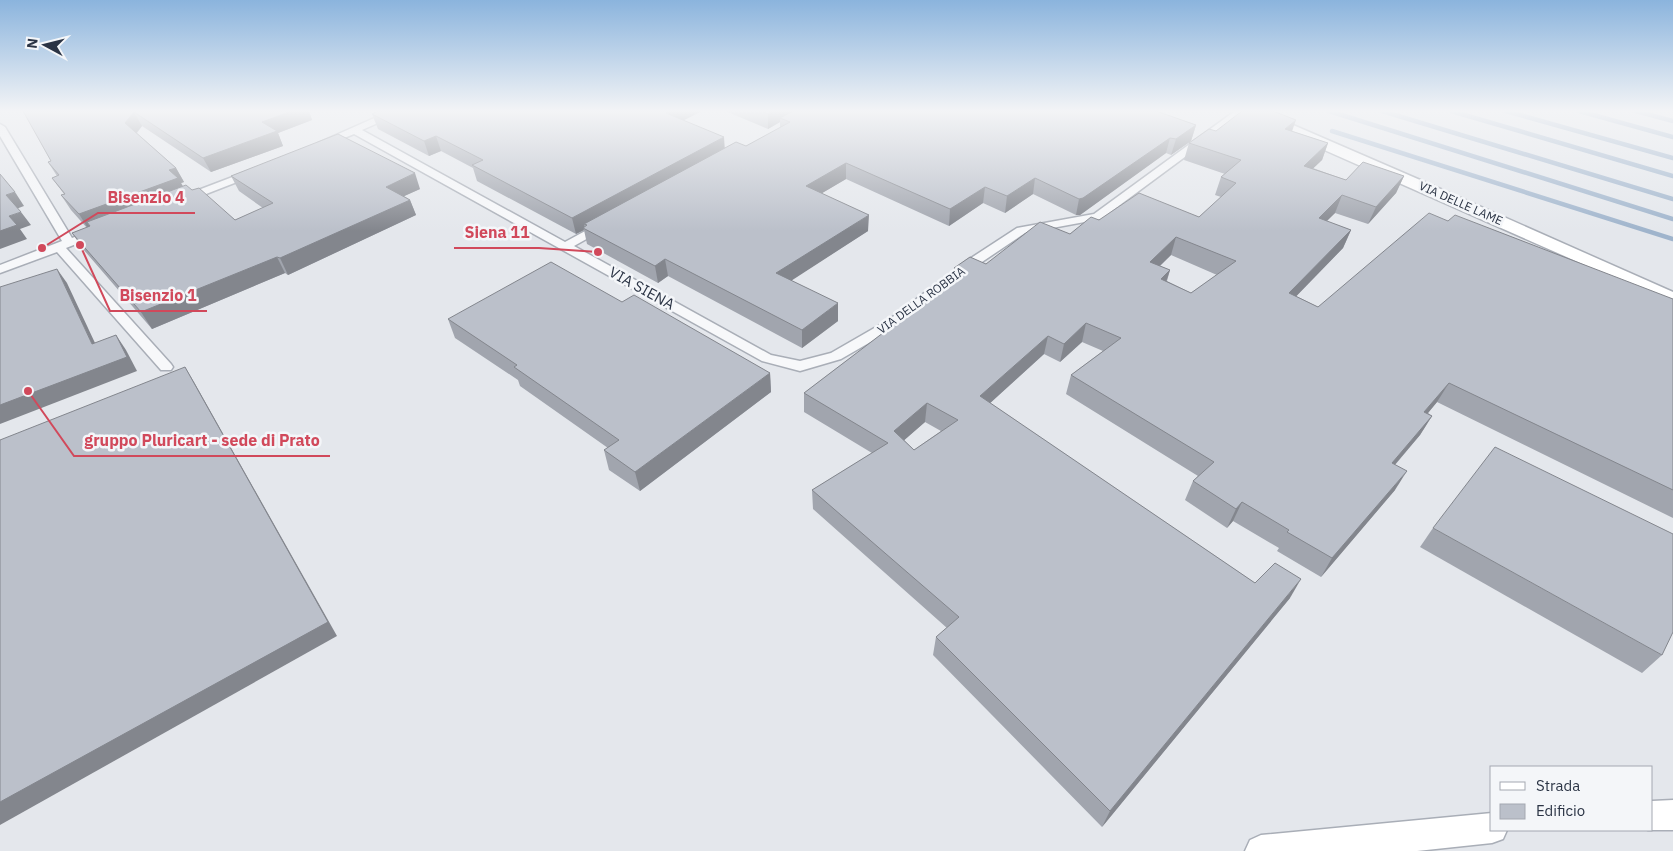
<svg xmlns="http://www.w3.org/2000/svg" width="1673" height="851" viewBox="0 0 1673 851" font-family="'IBM Plex Sans',sans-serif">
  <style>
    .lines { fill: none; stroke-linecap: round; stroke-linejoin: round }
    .stream { stroke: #9fb4cc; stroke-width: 4.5 }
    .street-casing { stroke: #a9aeb7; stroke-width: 3 }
    .secondary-casing { stroke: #a9aeb7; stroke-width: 3 }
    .street { fill: #f7f8fa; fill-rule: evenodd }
    .secondary { fill: #fff; fill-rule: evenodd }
    .wall { fill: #a1a5ae; fill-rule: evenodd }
    .shaded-wall { fill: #83868d }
    .building { fill: #bbc0ca; stroke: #83868d; fill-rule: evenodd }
    .labels { text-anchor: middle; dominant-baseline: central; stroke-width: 5; stroke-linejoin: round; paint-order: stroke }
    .far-street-label { font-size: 12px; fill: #2b3445; stroke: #f4f6f9 }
    .street-label { font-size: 15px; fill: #2b3445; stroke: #f4f6f9 }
    .leader { fill: none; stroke: #d1495b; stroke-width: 2 }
    .callout-dot { fill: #d1495b; stroke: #f4f6f9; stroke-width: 2 }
    .callout-label { font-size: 16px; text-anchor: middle; font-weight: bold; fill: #d1495b; stroke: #f4f6f9; stroke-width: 5; stroke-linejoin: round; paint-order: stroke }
  </style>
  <rect width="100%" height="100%" fill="#e4e7ec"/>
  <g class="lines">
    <g class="stream">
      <path d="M1329,111L1673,219"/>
      <path d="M1382,111L1673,199"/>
      <path d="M1451,111L1673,176"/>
      <path d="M1506,111L1673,158"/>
      <path d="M1579,111L1673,137"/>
      <path d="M1636,111L1673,121"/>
      <path d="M1332,131L1673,239"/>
    </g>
    <defs>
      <g id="street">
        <path d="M390,111H405L362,130L565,242L598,224H606L608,226L606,228L574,246L771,355L800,361L831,353L890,319L968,260L1017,228L1094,214L1235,111H1247L1101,219L1025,233L976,266L900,325L841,359L800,371L762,361L354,134L327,145H319L318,143Z"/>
        <path d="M0,124L5,127L72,238L91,231H99L101,233L99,235L66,248L171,364L173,367L171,370H161L57,252L0,273V265L62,241L0,136Z"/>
        <path d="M251,170L255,171L256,173L255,175L188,201L184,202L178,199L180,197Z"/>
      </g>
      <g id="secondary">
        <path d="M1241,111H1261L1427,183L1673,292V304L1243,114Z"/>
        <path d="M1673,800V830H1648H1652V801Z"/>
        <path d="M1492,813V830H1507L1503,839L1492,843L1417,851H1245L1250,840L1261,835Z"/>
      </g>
    </defs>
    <use href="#street" class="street-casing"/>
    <use href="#secondary" class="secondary-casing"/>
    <use href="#street" class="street"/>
    <use href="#secondary" class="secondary"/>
  </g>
  <g class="wall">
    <path d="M23,111H309L312,120L278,133L283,146L211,172L142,126L137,133L176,168L184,182L181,183L183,186L192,190L235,220L263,208L239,191L231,176L420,189L404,196L410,200L416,215L288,275L285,273L152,329L83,249L72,233L87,228L71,210L61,195L64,194L52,178L57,176L48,162L51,161Z"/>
    <path d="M702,111L684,120L725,148L746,146L780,128V122L768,129L725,111H1156L1196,125L1191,141L1171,155L1166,153L1080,215H1076L1033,194L1005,213L983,203L949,226L846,179L822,193L868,231L791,280L838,321L802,348L668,276L658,283L587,244L584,230L576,234L477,181L473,168L441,151L429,156L378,129L372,114Z"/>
    <path d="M1216,131H1292L1328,143L1322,160L1313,168L1346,180L1404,176L1396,193L1368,224L1335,213L1326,221L1351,230L1343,248L1296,296L1318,307L1448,221L1673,299V518L1437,402L1428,413L1432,416L1420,435L1395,465V490L1321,577L1277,551L1279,548L1233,521L1227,528L1185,500L1193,481L1198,476L1066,394L1071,375L1103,351L1082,342L1060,362L1044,354L990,403L1255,583L1290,598L1102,827L933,655L936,637L947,628L813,509L812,490L872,453L804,412V393L953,280L954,268L986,264L1070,234L1099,220L1199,217L1221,197L1215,195L1221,177L1225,174L1184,160L1189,143ZM1171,255L1217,275L1191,293L1167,281L1170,270L1160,266ZM925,422L941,431L914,450L904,440Z"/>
    <path d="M622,302L770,373L771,392L640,491L609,470L604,450L608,448L520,386L518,380L455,338L448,319Z"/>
    <path d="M1433,528L1662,655L1642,673L1420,547Z"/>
  </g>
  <g class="shaded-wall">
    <path d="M292,111H309L312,120L278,133L283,146L211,172L203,158L262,122Z"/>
    <path d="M669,111H702L668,128L666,113Z"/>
    <path d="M771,111H800L780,118V122L768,129V114Z"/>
    <path d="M134,112L142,126L133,137L125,123Z"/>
    <path d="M1296,120L1290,137L1285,129Z"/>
    <path d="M1196,125L1191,141L1171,155L1176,139Z"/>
    <path d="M436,136L441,151L429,156L424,141Z"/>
    <path d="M724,137L725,152L587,225L584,224L585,229L583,228L584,230L576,234L572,218Z"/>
    <path d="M1170,138L1166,153L1080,215H1076L1079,199Z"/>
    <path d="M1328,143L1322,160L1298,183L1304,166Z"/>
    <path d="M846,163V179L807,202L806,186Z"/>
    <path d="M176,168L184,182L181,183L186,193L87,222L91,229L89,230L79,214L169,170Z"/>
    <path d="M415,173L420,189L391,202L386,187Z"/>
    <path d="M1404,176L1396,193L1368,224L1376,207Z"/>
    <path d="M1035,178L1033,194L1005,213L1007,196Z"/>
    <path d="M985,187L983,203L949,226L950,209Z"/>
    <path d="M15,192L24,206L16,209L6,195Z"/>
    <path d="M1342,195L1335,213L1312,236L1319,218Z"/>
    <path d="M410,200L416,215L288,275L280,258Z"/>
    <path d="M21,212L31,225L20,229L27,239L0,249V231L9,216Z"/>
    <path d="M869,215L868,231L777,290L776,273Z"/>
    <path d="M1351,230L1343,248L1282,311L1289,293Z"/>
    <path d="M1176,237L1171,255L1145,280L1150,262Z"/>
    <path d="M277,257L285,273L152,329L141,312Z"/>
    <path d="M665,259L668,276L658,283L655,266Z"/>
    <path d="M57,269L67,283L102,358L92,344Z"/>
    <path d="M1170,270L1164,288L1161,279Z"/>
    <path d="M838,303V321L802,348V330Z"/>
    <path d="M1086,323L1082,342L1060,362L1064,344Z"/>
    <path d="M116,335L126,350L137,371L0,424V405Z"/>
    <path d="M1048,336L1044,354L977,415L980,396Z"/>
    <path d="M185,367L194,382L337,636L0,825V802Z"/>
    <path d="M770,373L771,392L640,491L635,472Z"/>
    <path d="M1449,383L1437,402L1413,431L1424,412Z"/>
    <path d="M927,403L925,422L893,450L894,431Z"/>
    <path d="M1432,416L1420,435L1380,482L1392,463Z"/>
    <path d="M1407,471L1395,490L1321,577L1332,558Z"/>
    <path d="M1242,502L1233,521L1227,528L1236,509Z"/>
    <path d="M1301,579L1290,598L1102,827L1110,811Z"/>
  </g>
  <g class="building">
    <path d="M23,111H292L262,122L277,131L203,158L134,112L125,123L176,168L169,170L178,178L79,214L61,195L65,194L52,178L59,175L48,162L51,161Z"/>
    <path d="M378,111H669L666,113L724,137L572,218L472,165L483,160L436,136L424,141L372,114Z"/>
    <path d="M762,111H771L768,114Z"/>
    <path d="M793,111H1156L1196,125L1176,139L1170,138L1083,198L1079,199L1035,178L1007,196L985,187L950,209L846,163L806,186L869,215L776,273L838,303L802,330L665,259L655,266L583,228L587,225L584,224L736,142L746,146L790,122L780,118Z"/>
    <path d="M1242,111H1273L1296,120L1285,129L1328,143L1304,166L1346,180L1363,162L1404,176L1376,207L1342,195L1319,218L1351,230L1289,293L1318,307L1429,213L1448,221L1455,215L1673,299V490L1449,383L1424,412L1432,416L1392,463L1407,471L1332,558L1287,532L1289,530L1242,502L1236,509L1193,481L1214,462L1071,375L1121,338L1086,323L1064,344L1048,336L980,396L1255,583L1275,563L1301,579L1110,811L936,637L959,617L812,490L888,443L804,393L963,272L954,268L970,257L986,264L1040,222L1070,234L1091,217L1099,220L1139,193L1199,217L1236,183L1221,177L1241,160L1189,143L1209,129L1216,131ZM1176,237L1236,261L1191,293L1161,279L1170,270L1150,262ZM927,403L958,420L914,450L894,431Z"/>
    <path d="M338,134L415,173L386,187L410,200L280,258L277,257L141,312L72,233L90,226L87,222L186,185L192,190L199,188L235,220L273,203L231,176Z"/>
    <path d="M0,174L15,192L6,195L21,212L9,216L17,225L0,231Z"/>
    <path d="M551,262L622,302L634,295L770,373L635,472L604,450L619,440L514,367L517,365L448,319Z"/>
    <path d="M57,269L92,344L116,335L127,357L0,405V287Z"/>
    <path d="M185,367L328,622L0,802V440Z"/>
    <path d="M1495,447L1673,534V632L1662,655L1433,528Z"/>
  </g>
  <linearGradient id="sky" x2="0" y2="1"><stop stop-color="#8bb4dd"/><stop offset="0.48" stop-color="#f3f4f6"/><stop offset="1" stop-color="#f3f4f6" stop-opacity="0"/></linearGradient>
  <rect width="1673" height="231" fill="url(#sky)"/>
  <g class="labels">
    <g class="far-street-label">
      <text transform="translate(1461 203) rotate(24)">VIA DELLE LAME</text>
      <text transform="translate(921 300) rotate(-36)">VIA DELLA ROBBIA</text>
    </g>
    <g class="street-label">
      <text transform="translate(642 288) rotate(29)">VIA SIENA</text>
    </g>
  </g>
  <path class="leader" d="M42 248L98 213H195M598 252L539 248H454M80 245L110 311H207M28 391L74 456H330"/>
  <g class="callout-dot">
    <circle cx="42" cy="248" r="5"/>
    <circle cx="598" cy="252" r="5"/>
    <circle cx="80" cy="245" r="5"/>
    <circle cx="28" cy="391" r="5"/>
  </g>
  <g class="callout-label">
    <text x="146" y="203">Bisenzio 4</text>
    <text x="497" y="238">Siena 11</text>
    <text x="158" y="301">Bisenzio 1</text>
    <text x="202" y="446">gruppo Pluricart - sede di Prato</text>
  </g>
  <rect x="1490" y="766" width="162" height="65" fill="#f4f6f9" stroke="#a4a8b1"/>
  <rect x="1500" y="782" width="25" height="8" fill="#ffffff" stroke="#a4a8b1"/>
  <text x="1536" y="791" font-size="15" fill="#2b3445">Strada</text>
  <rect x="1500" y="804" width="25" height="15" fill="#bbc0ca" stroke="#a4a8b1"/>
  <text x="1536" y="816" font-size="15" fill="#2b3445">Edificio</text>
  <g transform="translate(45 45) rotate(277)" stroke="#f4f6f9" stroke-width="4" paint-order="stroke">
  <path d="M0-4L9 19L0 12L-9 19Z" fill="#2b3445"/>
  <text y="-8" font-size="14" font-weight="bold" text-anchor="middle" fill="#2b3445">N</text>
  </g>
</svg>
